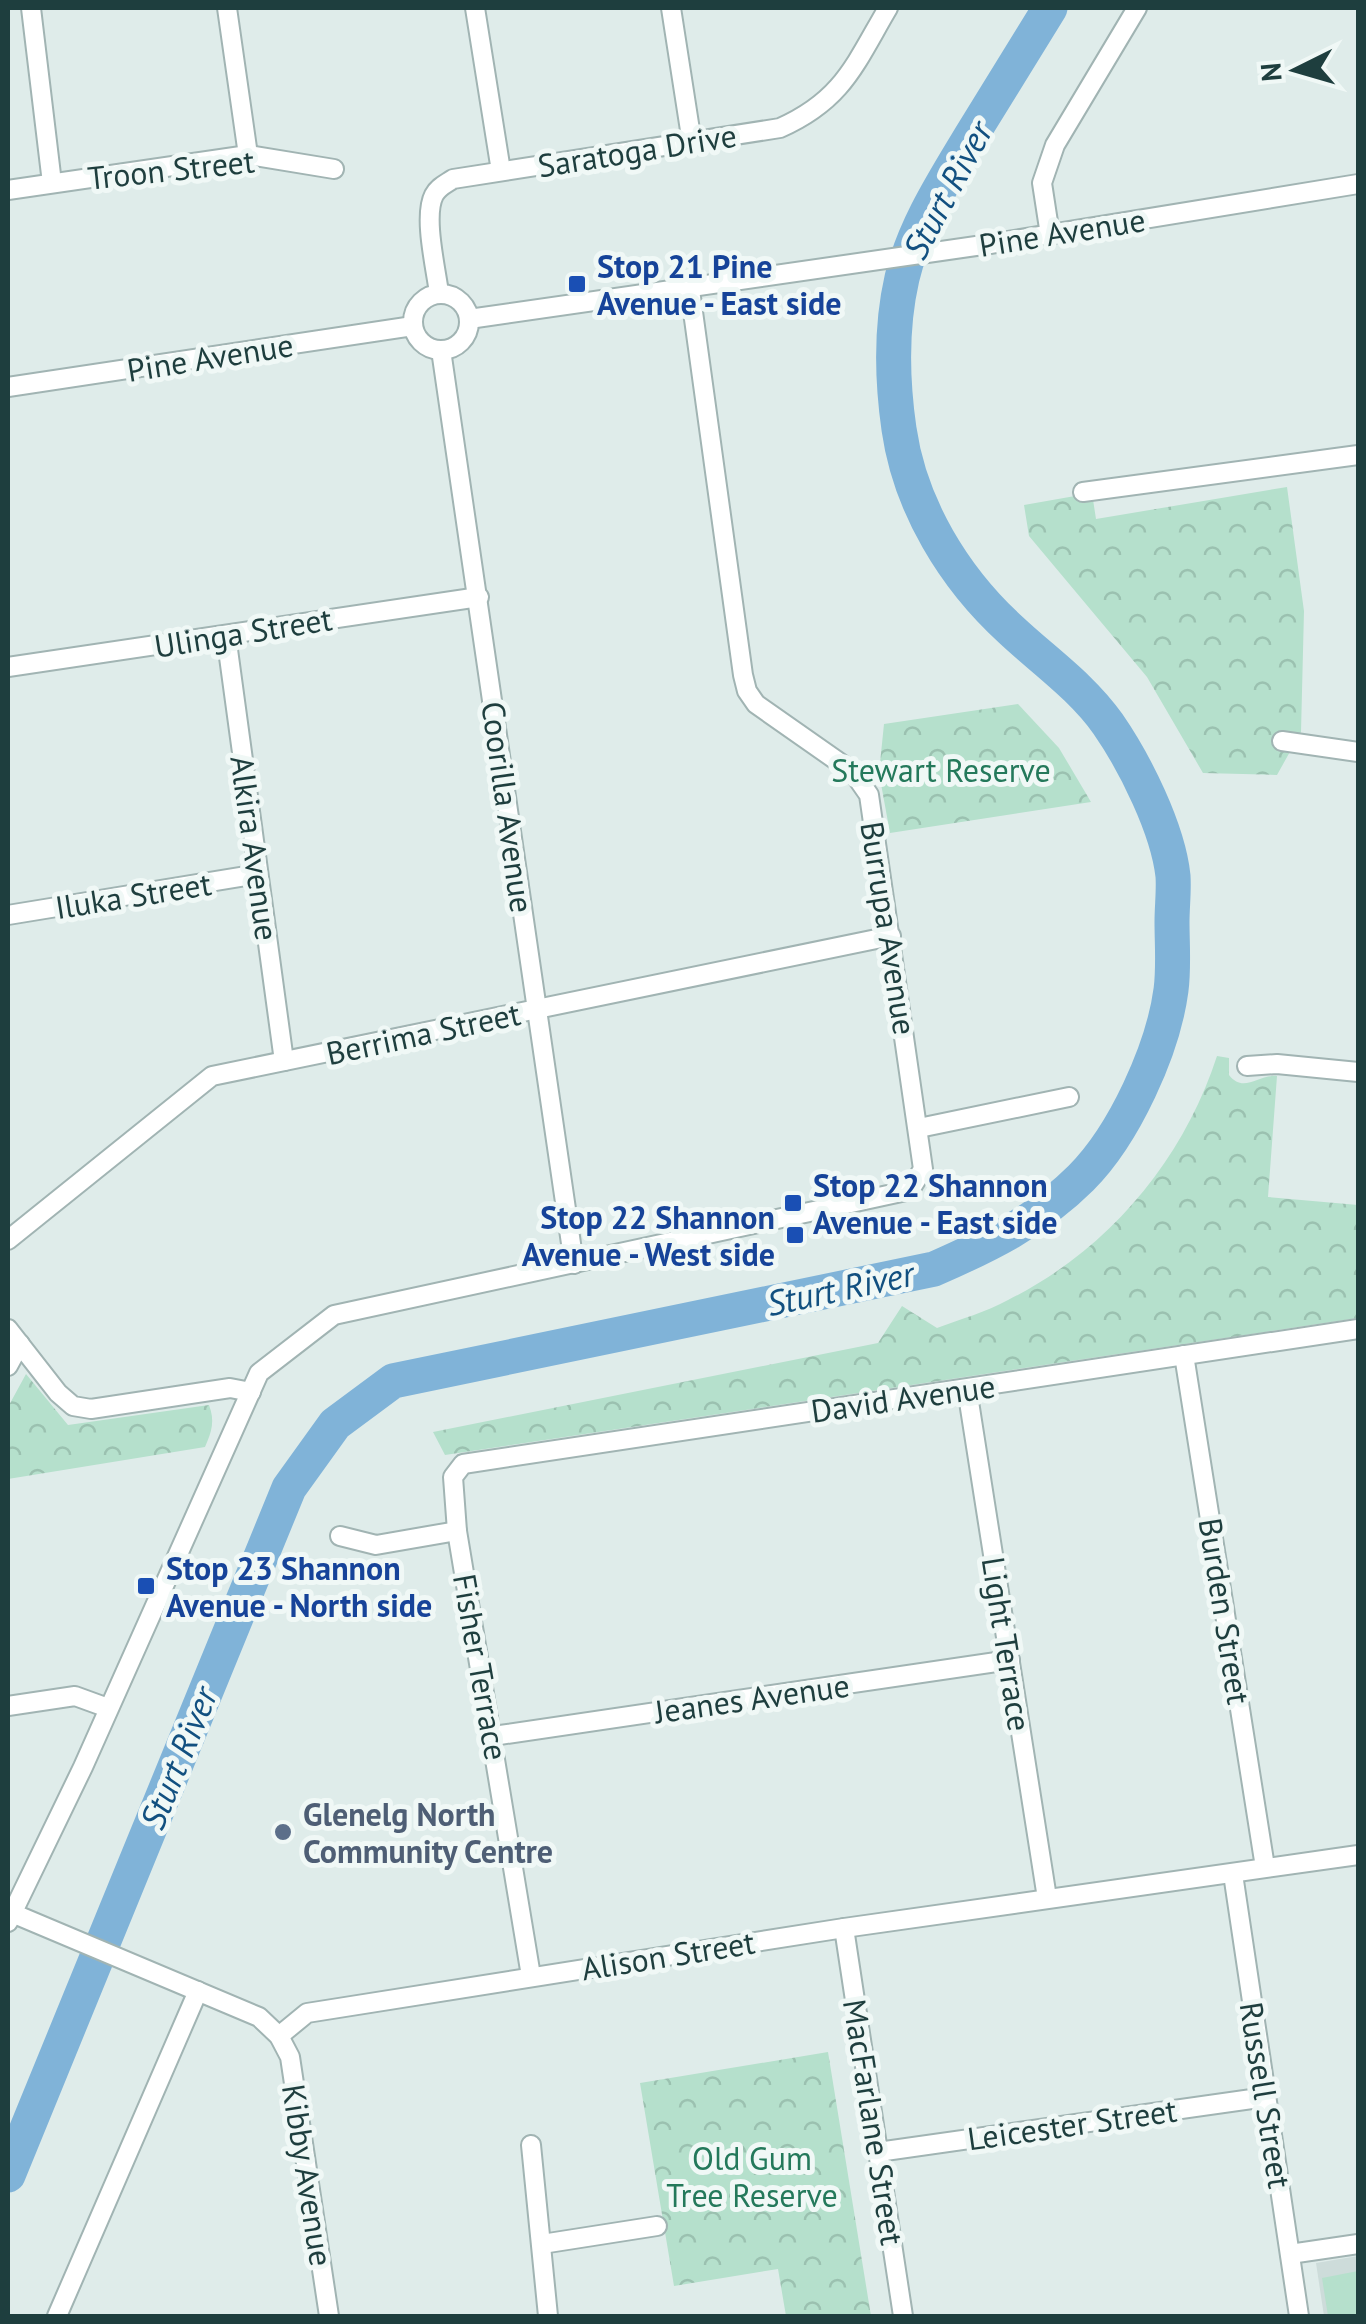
<svg xmlns="http://www.w3.org/2000/svg" width="1366" height="2324" viewBox="0 0 1366 2324" font-family="'PT Sans',sans-serif">
  <style>
    .built { fill: #cddcda }
    .grass { fill: #b5e0cc }
    .forest { fill: url(#forest-crowns) }
    .lines { fill: none; stroke-linecap: round; stroke-linejoin: round }
    .river { stroke: #80b3d8; stroke-width: 35 }
    .street-casing { stroke: #a1b4b3; stroke-width: 22 }
    .street { stroke: #fff; stroke-width: 18 }
    .transit-dot { fill: #1a4fb4; stroke: #f0f8f6; stroke-width: 4 }
    .service-dot { fill: #5c6f8a; stroke: #f0f8f6; stroke-width: 4 }
    .labels { text-anchor: middle; dominant-baseline: central; stroke-width: 10; stroke-linejoin: round; paint-order: stroke }
    .street-label { font-size: 32px; fill: #1e3e3e; stroke: #f0f8f6 }
    .transit-label { font-size: 32px; font-weight: bold; fill: #164399; stroke: #f0f8f6; text-anchor: start }
    .park-label { font-size: 32px; fill: #24795b; stroke: #f0f8f6 }
    .service-label { font-size: 32px; font-weight: bold; fill: #4e5e75; stroke: #f0f8f6; text-anchor: start }
    .water-label { font-size: 35px; font-style: italic; fill: #125080; stroke: #f0f8f6 }
  </style>
  <defs>
    <pattern id="forest-crowns" width="20" height="18" patternUnits="userSpaceOnUse" patternTransform="scale(2.5)"><rect width="20" height="18" fill="#b5e0cc"/><path d="M2 6a3 3 0 1 1 6 0M12 15a3 3 0 1 1 6 0" fill="none" stroke="#9bc1b0"/></pattern>
  </defs>
  <rect width="100%" height="100%" fill="#dfecea"/>
  <path class="built" d="M1358,2256V2316H1324L1316,2263Z"/>
  <path class="grass" d="M1358,2271V2316H1328L1322,2278Z"/>
  <g class="forest">
    <path d="M1287,487L1304,611L1301,732L1277,775L1203,773L1147,677L1029,536L1024,505L1092,493L1096,519Z"/>
    <path d="M1018,704L1059,748L1091,802L890,833L879,773L884,724Z"/>
    <path d="M1217,1056L1229,1058V1075C1244,1094 1258,1074 1277,1076L1268,1197L1358,1205V1318L445,1455L433,1432L878,1343L902,1306L937,1328C961,1319 986,1312 1008,1300C1107,1251 1183,1161 1217,1056Z"/>
    <path d="M26,1374L68,1425L209,1405C215,1421 212,1431 205,1447L8,1479V1407Z"/>
    <path d="M828,2052L871,2316H786L778,2269L674,2286L640,2083Z"/>
  </g>
  <g class="lines">
    <path class="river" d="M8,2175L289,1488L335,1424L393,1381L934,1269C989,1245 1038,1221 1081,1178C1124,1135 1163,1050 1171,990C1174,968 1172,944 1172,922C1172,907 1174,891 1173,876C1168,829 1135,763 1108,724C1081,686 1044,661 1011,630C954,578 910,506 899,429C892,380 891,326 902,278C914,227 944,181 971,136C998,93 1024,50 1050,8"/>
    <defs>
      <g id="street">
        <path d="M31,8L52,183"/>
        <path d="M227,8L248,155"/>
        <path d="M475,8L501,171"/>
        <path d="M671,8L692,143"/>
        <path d="M8,190L248,155L334,169"/>
        <path d="M1050,235L1042,183L1055,145L1137,8"/>
        <path d="M439,293C436,269 423,216 434,195C439,186 446,184 453,179L780,128C843,100 855,64 888,8"/>
        <circle cx="441" cy="322" r="28"/>
        <path d="M469,319L990,244L1358,184"/>
        <path d="M441,350L574,1264"/>
        <path d="M8,387L413,326"/>
        <path d="M1083,492L1358,455"/>
        <path d="M226,635L284,1061"/>
        <path d="M8,667L479,597"/>
        <path d="M1282,741L1358,752"/>
        <path d="M8,915L258,874"/>
        <path d="M1247,1066L1277,1064L1358,1072"/>
        <path d="M919,1128L1069,1097"/>
        <path d="M8,1240L212,1076L891,936"/>
        <path d="M8,1329L58,1393L73,1406L91,1409L230,1388L251,1392"/>
        <path d="M1184,1355L1265,1867"/>
        <path d="M8,1366L20,1344"/>
        <path d="M967,1389L1047,1898"/>
        <path d="M340,1536L376,1545L457,1531"/>
        <path d="M8,1706L75,1696L108,1708"/>
        <path d="M493,1736L1010,1660"/>
        <path d="M1233,1874L1299,2316"/>
        <path d="M12,1913L259,2017L279,2036L290,2057L329,2316"/>
        <path d="M8,1922L83,1767L259,1373L334,1315L897,1193L910,1190L923,1169L869,795L853,772L756,704L747,691L743,675L690,290"/>
        <path d="M844,1928L903,2316"/>
        <path d="M531,1976L457,1531L453,1477L463,1464L1358,1329"/>
        <path d="M279,2036L307,2013L844,1928L1358,1855"/>
        <path d="M531,2145L548,2316"/>
        <path d="M878,2152L1266,2097"/>
        <path d="M542,2244L657,2226"/>
        <path d="M1290,2254L1358,2244"/>
        <path d="M57,2316L198,1991"/>
      </g>
    </defs>
    <use href="#street" class="street-casing"/>
    <use href="#street" class="street"/>
  </g>
  <g class="transit-dot">
    <rect x="567" y="274" width="20" height="20" rx="5"/>
    <rect x="783" y="1193" width="20" height="20" rx="5"/>
    <rect x="785" y="1225" width="20" height="20" rx="5"/>
    <rect x="136" y="1576" width="20" height="20" rx="5"/>
  </g>
  <circle class="service-dot" cx="283" cy="1832" r="10"/>
  <g class="labels">
    <g class="street-label">
      <text transform="translate(637 150) rotate(-9)">Saratoga Drive</text>
      <text transform="translate(171 169) rotate(-6)">Troon Street</text>
      <text transform="translate(1062 232) rotate(-9)">Pine Avenue</text>
      <text transform="translate(210 357) rotate(-9)">Pine Avenue</text>
      <text transform="translate(243 632) rotate(-9)">Ulinga Street</text>
      <text transform="translate(508 807) rotate(82)">Coorilla Avenue</text>
      <text transform="translate(255 848) rotate(82)">Alkira Avenue</text>
      <text transform="translate(133 895) rotate(-9)">Iluka Street</text>
      <text transform="translate(889 928) rotate(81)">Burrupa Avenue</text>
      <text transform="translate(423 1033) rotate(-12)">Berrima Street</text>
      <text transform="translate(903 1398) rotate(-8)">David Avenue</text>
      <text transform="translate(1225 1611) rotate(81)">Burden Street</text>
      <text transform="translate(1007 1644) rotate(81)">Light Terrace</text>
      <text transform="translate(481 1667) rotate(80)">Fisher Terrace</text>
      <text transform="translate(752 1698) rotate(-8)">Jeanes Avenue</text>
      <text transform="translate(668 1955) rotate(-9)">Alison Street</text>
      <text transform="translate(1266 2095) rotate(81)">Russell Street</text>
      <text transform="translate(874 2122) rotate(81)">MacFarlane Street</text>
      <text transform="translate(1072 2124) rotate(-8)">Leicester Street</text>
      <text transform="translate(308 2175) rotate(81)">Kibby Avenue</text>
    </g>
    <g class="transit-label">
      <text x="597" y="266">Stop 21 Pine<tspan x="597" dy="37">Avenue - East side</tspan></text>
      <text x="813" y="1185">Stop 22 Shannon<tspan x="813" dy="37">Avenue - East side</tspan></text>
      <text x="775" y="1217" text-anchor="end">Stop 22 Shannon<tspan x="775" dy="37">Avenue - West side</tspan></text>
      <text x="166" y="1568">Stop 23 Shannon<tspan x="166" dy="37">Avenue - North side</tspan></text>
    </g>
    <g class="park-label">
      <text x="941" y="770">Stewart Reserve</text>
      <text x="752" y="2158">Old Gum<tspan x="752" dy="37">Tree Reserve</tspan></text>
    </g>
    <g class="service-label">
      <text x="303" y="1814">Glenelg North<tspan x="303" dy="37">Community Centre</tspan></text>
    </g>
    <g class="water-label">
      <text transform="translate(947 190) rotate(-62)">Sturt River</text>
      <text transform="translate(840 1288) rotate(-12)">Sturt River</text>
      <text transform="translate(178 1758) rotate(-68)">Sturt River</text>
    </g>
  </g>
  <rect width="1366" height="2324" fill="none" stroke="#1e3e3e" stroke-width="20"/>
  <g transform="translate(1296 70) rotate(265)" stroke="#f0f8f6" stroke-width="8" paint-order="stroke">
  <path d="M0-8L18 38L0 25L-18 38Z" fill="#1e3e3e"/>
  <text y="-15" font-size="28" font-weight="bold" text-anchor="middle" fill="#1e3e3e">N</text>
  </g>
</svg>
